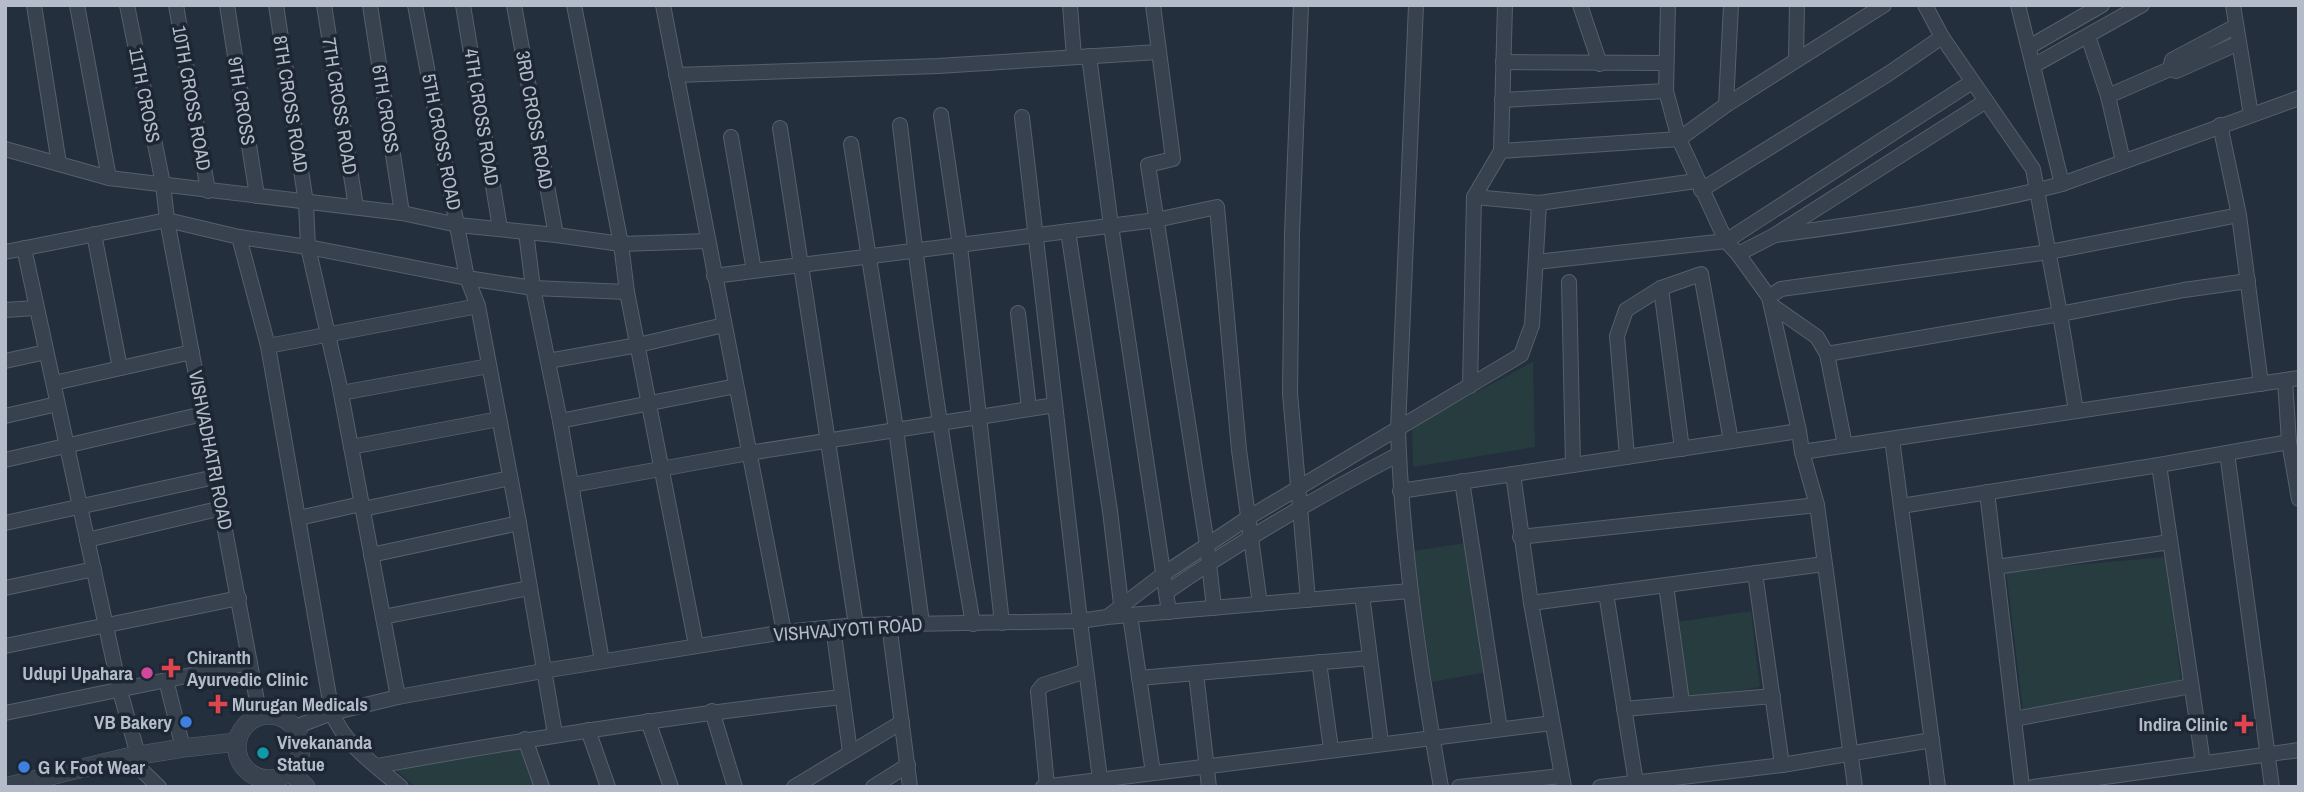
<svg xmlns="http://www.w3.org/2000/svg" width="2304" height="792" viewBox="0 0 2304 792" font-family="'Archivo Narrow',sans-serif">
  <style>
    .green { fill: #263c3f }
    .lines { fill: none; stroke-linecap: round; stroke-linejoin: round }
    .minor-casing { stroke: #565f6c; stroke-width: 16 }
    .tertiary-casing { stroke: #565f6c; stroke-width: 19 }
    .minor { stroke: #38414e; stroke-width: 14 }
    .tertiary { stroke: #38414e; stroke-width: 18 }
    .health-dot { fill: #e0444e; stroke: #1d2633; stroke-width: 2.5 }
    .hotel-dot { fill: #d1479c; stroke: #1d2633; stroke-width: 2.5 }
    .shop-dot { fill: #3f7fe0; stroke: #1d2633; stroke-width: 2.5 }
    .culture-dot { fill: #0f9aa8; stroke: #1d2633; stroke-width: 2.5 }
    .labels { text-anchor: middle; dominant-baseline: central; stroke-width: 7; stroke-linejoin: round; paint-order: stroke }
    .street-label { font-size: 19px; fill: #b4bcc9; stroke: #1d2633 }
    .poi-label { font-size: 19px; font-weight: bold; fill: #b4bcc9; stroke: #1d2633; text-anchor: start }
  </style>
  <rect width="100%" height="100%" fill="#242f3e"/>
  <g class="green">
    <path d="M1533,362L1535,447L1413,467L1412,426Z"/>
    <path d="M1466,543L1487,672L1432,682L1413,551Z"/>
    <path d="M2166,557L2183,697L2024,718L2006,571Z"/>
    <path d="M1751,611L1760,687L1688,700L1677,622Z"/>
    <path d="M522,748L535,787H416L393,768Z"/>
  </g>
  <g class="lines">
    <defs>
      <g id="minor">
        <path d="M34,5L59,164"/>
        <path d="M77,5L109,178"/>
        <path d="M127,5L163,184L167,220L260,717"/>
        <path d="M176,5L208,191"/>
        <path d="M227,5L257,196"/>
        <path d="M276,5L306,203L308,247L339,383L398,697"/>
        <path d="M324,5L356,207"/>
        <path d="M370,5L402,213"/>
        <path d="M415,5L467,278L478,306L519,523L555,734"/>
        <path d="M463,5L500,228"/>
        <path d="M514,5L556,235"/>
        <path d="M574,5L621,244L627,292L696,645"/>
        <path d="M663,5L784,632"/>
        <path d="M1070,5L1074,57"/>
        <path d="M1153,5L1173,159L1148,165L1207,545L1214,608"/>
        <path d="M1301,5L1292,233L1290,393L1308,600"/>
        <path d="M1416,5L1398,429C1402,550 1420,668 1441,787"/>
        <path d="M1580,5L1600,64"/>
        <path d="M1668,5L1666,91L1679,139L1726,241L1738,254L1769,297L1799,431"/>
        <path d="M1925,5L1942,37L2033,169L2060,314L2076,411"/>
        <path d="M2018,5L2062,184"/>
        <path d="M2233,5L2251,115"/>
        <path d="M2088,36L2108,96L2123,161"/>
        <path d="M2029,47L2102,5"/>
        <path d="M1089,56L1111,226L1169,612"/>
        <path d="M1796,60L1797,5"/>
        <path d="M1503,62L1666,63"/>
        <path d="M2033,66L2142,5"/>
        <path d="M2170,69L2172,60L2236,26"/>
        <path d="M676,75L938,66L1158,52"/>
        <path d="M2108,96L2170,69L2176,71L2239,43"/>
        <path d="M1502,100L1666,91"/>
        <path d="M1726,105L1731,5"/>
        <path d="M941,115L960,246L1002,623"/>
        <path d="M1022,117L1080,621L1100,779"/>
        <path d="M900,125C919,292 944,458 973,624"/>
        <path d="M2220,125L2239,215L2261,384"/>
        <path d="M780,128L856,625"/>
        <path d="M731,137L754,271"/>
        <path d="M851,144L896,429L922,623"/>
        <path d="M5,149L109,178L402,213L458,225L556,235L621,244L708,241"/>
        <path d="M1501,151L1679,139L1726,105L1884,5"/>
        <path d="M1701,190L1888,74L1942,37"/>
        <path d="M1474,197L1539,203L1696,181"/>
        <path d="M1068,231L1110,511L1121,604"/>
        <path d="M526,232L533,288L560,421L602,661"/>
        <path d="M94,234L120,368"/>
        <path d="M1775,235C1869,223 1970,208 2062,184L2299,98"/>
        <path d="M239,237L268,346L332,713C345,745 375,765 401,787"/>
        <path d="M24,248L120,691L138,755"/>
        <path d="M5,252L167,220L239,237L308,247L467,278L533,288L627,292"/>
        <path d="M1738,254L1775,235L1986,101"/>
        <path d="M1536,262L1726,241L1972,82"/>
        <path d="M714,276L1156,220L1217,207L1239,450L1260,604"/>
        <path d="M1569,282L1573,465"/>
        <path d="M1661,288L1682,449"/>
        <path d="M1769,297L1781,289L2049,252L2239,215"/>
        <path d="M1771,305L1817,337L1827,354L1845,445"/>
        <path d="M5,310L36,308"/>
        <path d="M1018,313L1029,408"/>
        <path d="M268,346L478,306"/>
        <path d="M1827,354L2060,314L2184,290L2248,281"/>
        <path d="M5,361L46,352"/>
        <path d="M548,361L638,345L724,325"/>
        <path d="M2285,380L2289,442L2299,499"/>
        <path d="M54,383L192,352"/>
        <path d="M1470,386L1474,197L1501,151L1505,5"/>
        <path d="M341,393L489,366"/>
        <path d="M5,416L57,404"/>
        <path d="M560,421L736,386"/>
        <path d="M1892,439L1938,787"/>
        <path d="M351,447L499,419"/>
        <path d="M1802,452L1817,505L1855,787"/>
        <path d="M2227,453L2272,787"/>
        <path d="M1627,457L1617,336L1626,310L1661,288L1701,274L1731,441"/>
        <path d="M5,460L203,414"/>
        <path d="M2159,465L2203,763"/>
        <path d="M1513,474L1531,603L1564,787"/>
        <path d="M1462,481L1500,729"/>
        <path d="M572,485L749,453L1055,405"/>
        <path d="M1400,491L1799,431L1802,452L2299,378"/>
        <path d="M1987,492L2022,787"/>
        <path d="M1901,506L2159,465L2289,442"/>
        <path d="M363,509L510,478"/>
        <path d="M299,518L361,504"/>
        <path d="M5,523L215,477"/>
        <path d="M1520,537L1817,505"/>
        <path d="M87,540L222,508"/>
        <path d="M371,555L519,523"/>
        <path d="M1996,567L2170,542"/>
        <path d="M1755,573L1782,765"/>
        <path d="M1666,585L1682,702"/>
        <path d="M5,588L94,569"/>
        <path d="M1167,592C1241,540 1319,496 1399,454"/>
        <path d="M1606,593L1636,783"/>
        <path d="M1362,595L1381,743"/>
        <path d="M1531,603L1824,564"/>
        <path d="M1130,615L1153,773"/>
        <path d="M383,617L529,588"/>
        <path d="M1107,617L1165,573L1248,518L1521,355L1532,325L1539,203"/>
        <path d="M889,624L910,787"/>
        <path d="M833,627L850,752"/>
        <path d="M5,646L239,598"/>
        <path d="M1319,662L1331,749"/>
        <path d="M1196,673L1370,658"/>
        <path d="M1139,678L1196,673L1209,787"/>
        <path d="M166,680L183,748"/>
        <path d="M1624,709L1773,696"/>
        <path d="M712,711L735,787"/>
        <path d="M5,713L250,663"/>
        <path d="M2014,719L2191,686"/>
        <path d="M648,721L671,787"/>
        <path d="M295,727L332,713L398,697L543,671L784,632L856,625L1080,621L1107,617L1410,591"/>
        <path d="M588,730L608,787"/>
        <path d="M525,739L542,787"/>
        <path d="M128,757L159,787"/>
        <path d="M377,766C531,738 686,714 842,697"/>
        <path d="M1047,786L1038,691L1043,685L1086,671"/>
        <path d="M794,787L902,722"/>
        <path d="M873,787L908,765"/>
        <path d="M1043,787L1552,723"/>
        <path d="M1459,787L1561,776"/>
        <path d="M1600,787L1782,765L1932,740"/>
        <path d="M2033,787L2299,750"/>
      </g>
      <g id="tertiary">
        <circle cx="269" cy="747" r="32"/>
        <path d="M290,772L306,787"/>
        <path d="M5,787L128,757L183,748L237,742"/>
      </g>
    </defs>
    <use href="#minor" class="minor-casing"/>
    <use href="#tertiary" class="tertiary-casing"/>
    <use href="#minor" class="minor"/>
    <use href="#tertiary" class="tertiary"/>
  </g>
  <g class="health-dot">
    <path d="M167.5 657.5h7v7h7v7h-7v7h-7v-7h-7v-7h7z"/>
    <path d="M214.5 693.5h7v7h7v7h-7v7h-7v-7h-7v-7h7z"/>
    <path d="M2240.5 713.5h7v7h7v7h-7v7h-7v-7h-7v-7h7z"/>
  </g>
  <circle class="hotel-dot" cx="147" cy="673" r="7"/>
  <g class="shop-dot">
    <circle cx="186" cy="722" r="7"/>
    <circle cx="24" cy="767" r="7"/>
  </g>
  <circle class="culture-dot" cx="263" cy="753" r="7"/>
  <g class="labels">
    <g class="street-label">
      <text transform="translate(145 95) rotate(79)">11TH CROSS</text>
      <text transform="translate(192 98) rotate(80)">10TH CROSS ROAD</text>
      <text transform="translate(242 101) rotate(81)">9TH CROSS</text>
      <text transform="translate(291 104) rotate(81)">8TH CROSS ROAD</text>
      <text transform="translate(340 106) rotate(81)">7TH CROSS ROAD</text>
      <text transform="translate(386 109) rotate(81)">6TH CROSS</text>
      <text transform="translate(482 117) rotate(81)">4TH CROSS ROAD</text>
      <text transform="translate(535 120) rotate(80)">3RD CROSS ROAD</text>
      <text transform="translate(442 142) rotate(79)">5TH CROSS ROAD</text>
      <text transform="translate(211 450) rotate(79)">VISHVADHATRI ROAD</text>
      <text transform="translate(848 629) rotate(-4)">VISHVAJYOTI ROAD</text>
    </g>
    <g class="poi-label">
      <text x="187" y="657">Chiranth<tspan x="187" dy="22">Ayurvedic Clinic</tspan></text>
      <text x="133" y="673" text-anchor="end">Udupi Upahara</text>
      <text x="232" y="704">Murugan Medicals</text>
      <text x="172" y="722" text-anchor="end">VB Bakery</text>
      <text x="2228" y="724" text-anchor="end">Indira Clinic</text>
      <text x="277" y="742">Vivekananda<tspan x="277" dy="22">Statue</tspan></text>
      <text x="38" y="767">G K Foot Wear</text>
    </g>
  </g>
  <rect width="2304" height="792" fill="none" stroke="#b4bcc9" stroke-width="14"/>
</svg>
